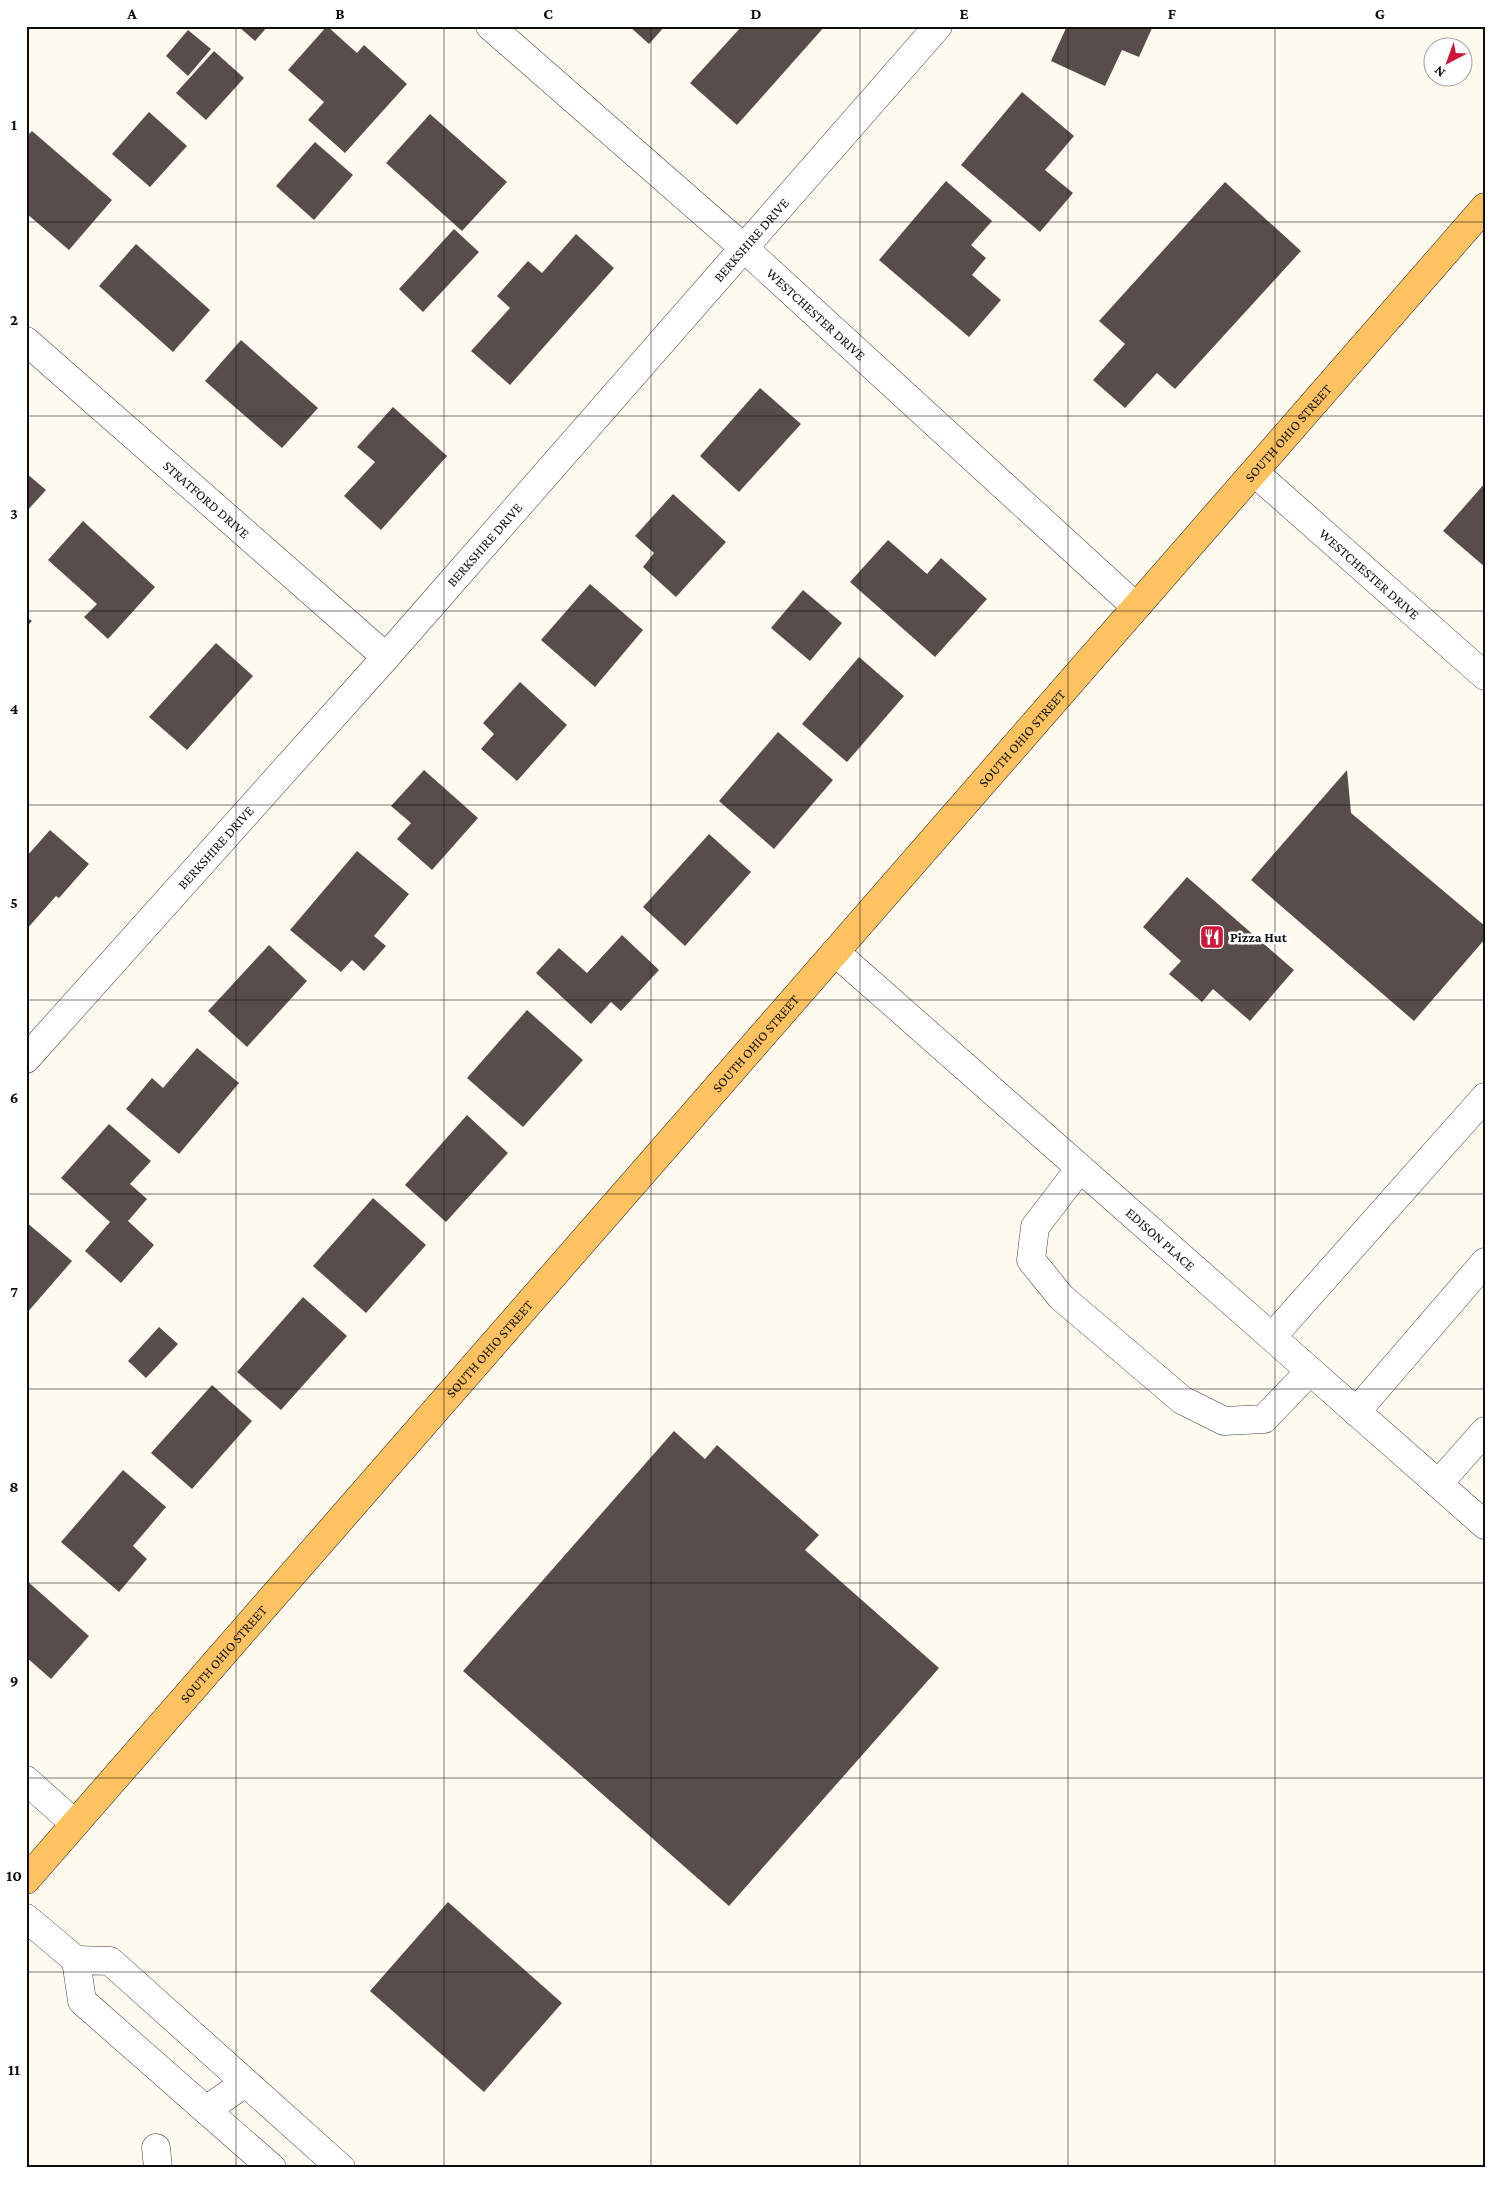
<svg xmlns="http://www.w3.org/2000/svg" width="1511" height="2194" viewBox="0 0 1511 2194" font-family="'Crimson Pro',serif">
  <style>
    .building { fill: #584d4a }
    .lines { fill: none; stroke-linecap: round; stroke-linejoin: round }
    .minor-casing { stroke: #414141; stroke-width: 29 }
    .major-casing { stroke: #1f1f1f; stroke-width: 29 }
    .minor { stroke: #fff; stroke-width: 28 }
    .major { stroke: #ffc260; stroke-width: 28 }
    .grid { fill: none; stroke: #0e0e0e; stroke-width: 1; stroke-opacity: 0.55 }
    .labels { text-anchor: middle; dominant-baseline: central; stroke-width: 5; stroke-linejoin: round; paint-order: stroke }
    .street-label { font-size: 14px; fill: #0e0e0e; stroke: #fff }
    .poi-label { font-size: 14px; font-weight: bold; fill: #0e0e0e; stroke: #fff; text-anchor: start }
    .neatline { fill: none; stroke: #0e0e0e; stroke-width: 2 }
    .grid-label { font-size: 16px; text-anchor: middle; font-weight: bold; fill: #0e0e0e }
  </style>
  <rect width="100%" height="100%" fill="#fffaf0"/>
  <g class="building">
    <path d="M238,26H268L255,41Z"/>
    <path d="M327,26L357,53L364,45L407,84L345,153L308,120L324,102L288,70Z"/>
    <path d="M629,26H665L649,44Z"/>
    <path d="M742,26H825L737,125L690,83Z"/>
    <path d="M1067,26H1153L1139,57L1122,50L1105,86L1051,61Z"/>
    <path d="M188,30L211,49L188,76L166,56Z"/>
    <path d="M214,51L244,78L206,120L176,93Z"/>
    <path d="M1022,92L1074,136L1045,170L1073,193L1040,232L961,165Z"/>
    <path d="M149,112L187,146L150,187L112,154Z"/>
    <path d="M430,114L507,182L462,231L386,163Z"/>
    <path d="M32,131L112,200L69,250L26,213V137Z"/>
    <path d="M315,142L353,175L314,220L276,186Z"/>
    <path d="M946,181L992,221L971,245L986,258L972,275L1001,300L969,337L879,260Z"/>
    <path d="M1225,182L1301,251L1175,389L1157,373L1125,408L1093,380L1125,344L1099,321Z"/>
    <path d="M454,229L479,252L423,312L399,289Z"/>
    <path d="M576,234L614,268L510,385L471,351L510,308L497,296L528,261L542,273Z"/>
    <path d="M136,244L210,310L173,352L99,286Z"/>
    <path d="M241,340L318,408L282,448L205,381Z"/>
    <path d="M760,388L801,424L739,492L700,456Z"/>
    <path d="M393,407L447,456L381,530L344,496L375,462L357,447Z"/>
    <path d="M26,473L46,490L26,512Z"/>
    <path d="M1485,483V567L1443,531Z"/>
    <path d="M673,494L726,542L676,597L643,567L654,553L635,536Z"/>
    <path d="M83,521L155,587L108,639L84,617L97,604L48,560Z"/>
    <path d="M888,540L927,574L941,558L987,599L935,657L850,582Z"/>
    <path d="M590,584L643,630L595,687L541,640Z"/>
    <path d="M803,590L842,623L810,661L771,628Z"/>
    <path d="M26,617L32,621L26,627Z"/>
    <path d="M216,643L253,676L187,750L149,717Z"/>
    <path d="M859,657L904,696L847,762L802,724Z"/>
    <path d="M520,682L567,725L517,781L481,749L494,734L483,723Z"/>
    <path d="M778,732L833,780L774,849L719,801Z"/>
    <path d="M424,770L478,818L432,870L397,839L411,823L391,806Z"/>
    <path d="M1347,770L1351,813L1485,926V939L1414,1021L1251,880Z"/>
    <path d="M50,830L89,864L59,898L56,896L26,930V857Z"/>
    <path d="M709,834L751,872L685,946L643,907Z"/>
    <path d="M357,851L409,894L374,936L386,946L364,971L352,960L341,972L290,930Z"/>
    <path d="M1187,877L1294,970L1250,1021L1213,989L1202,1002L1169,974L1181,961L1143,927Z"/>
    <path d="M622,935L659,970L621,1011L611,1002L591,1024L536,973L559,948L587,973Z"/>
    <path d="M269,945L307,981L247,1047L208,1011Z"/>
    <path d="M527,1010L583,1060L523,1127L467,1078Z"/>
    <path d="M197,1048L239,1083L179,1154L126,1109L152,1078L163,1088Z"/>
    <path d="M467,1115L508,1153L446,1222L405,1185Z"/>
    <path d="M109,1124L151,1161L130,1184L147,1199L128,1221L154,1245L121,1283L85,1251L110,1222L61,1178Z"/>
    <path d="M373,1198L426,1245L366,1313L313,1266Z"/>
    <path d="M26,1222L72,1261L26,1314Z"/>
    <path d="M303,1297L347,1336L281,1410L237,1372Z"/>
    <path d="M159,1327L178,1344L146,1378L128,1361Z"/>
    <path d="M212,1385L252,1421L192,1489L151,1453Z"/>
    <path d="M674,1431L705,1459L717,1445L819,1535L805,1550L939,1668L729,1906L463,1671Z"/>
    <path d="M123,1470L166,1507L133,1546L147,1559L119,1592L61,1542Z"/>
    <path d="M26,1580L89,1636L51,1679L26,1657Z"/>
    <path d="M448,1902L562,2003L484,2092L370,1991Z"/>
  </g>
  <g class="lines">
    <defs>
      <g id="minor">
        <path id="s1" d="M490,26L745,249L1136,607"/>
        <path id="s2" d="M26,341L386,657"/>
        <path id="s3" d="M1254,472L1485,676"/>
        <path id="s4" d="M835,952L1485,1525"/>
        <path id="s5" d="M26,1059L386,657L938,26"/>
        <path d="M1080,1168L1035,1227L1031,1260L1061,1297L1182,1400L1224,1421L1264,1419L1310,1371"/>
        <path d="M1272,1337L1485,1097"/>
        <path d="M1356,1412L1485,1262"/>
        <path d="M1438,1484L1485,1431"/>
        <path d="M26,1780L75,1824"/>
        <path d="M26,1918L76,1960"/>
        <path d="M206,2110L245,2083"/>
        <path d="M156,2148L158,2168"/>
        <path d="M272,2168L82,2001L76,1960L110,1961L341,2168"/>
      </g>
      <g id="major">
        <path id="s6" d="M26,1880L1485,207"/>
      </g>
    </defs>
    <use href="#minor" class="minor-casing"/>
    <use href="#major" class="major-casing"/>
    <use href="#minor" class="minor"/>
    <use href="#major" class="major"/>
  </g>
  <path class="grid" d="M236,26V2168M444,26V2168M651,26V2168M860,26V2168M1068,26V2168M1275,26V2168M26,222H1485M26,416H1485M26,611H1485M26,805H1485M26,1000H1485M26,1194H1485M26,1389H1485M26,1583H1485M26,1778H1485M26,1972H1485"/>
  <defs>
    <symbol id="restaurant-square" viewBox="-11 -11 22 22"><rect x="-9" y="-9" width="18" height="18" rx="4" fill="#cd183a" stroke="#fff"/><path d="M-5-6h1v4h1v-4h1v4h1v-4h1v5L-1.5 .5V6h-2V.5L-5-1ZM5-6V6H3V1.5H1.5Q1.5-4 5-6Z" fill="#fff"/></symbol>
  </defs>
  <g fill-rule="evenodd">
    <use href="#restaurant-square" x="1198" y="923" width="28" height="28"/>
  </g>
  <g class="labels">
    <g class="street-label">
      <text stroke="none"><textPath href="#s5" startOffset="1094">BERKSHIRE DRIVE</textPath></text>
      <text stroke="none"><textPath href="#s1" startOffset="435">WESTCHESTER DRIVE</textPath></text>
      <text stroke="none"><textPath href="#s6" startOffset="1920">SOUTH OHIO STREET</textPath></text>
      <text stroke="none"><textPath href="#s2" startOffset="240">STRATFORD DRIVE</textPath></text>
      <text stroke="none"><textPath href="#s5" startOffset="689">BERKSHIRE DRIVE</textPath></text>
      <text stroke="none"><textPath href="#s3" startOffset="154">WESTCHESTER DRIVE</textPath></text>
      <text stroke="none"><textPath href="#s6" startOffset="1515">SOUTH OHIO STREET</textPath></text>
      <text stroke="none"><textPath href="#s5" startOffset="284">BERKSHIRE DRIVE</textPath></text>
      <text stroke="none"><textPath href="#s6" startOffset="1110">SOUTH OHIO STREET</textPath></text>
      <text stroke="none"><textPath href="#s4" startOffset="434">EDISON PLACE</textPath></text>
      <text stroke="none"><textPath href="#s6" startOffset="705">SOUTH OHIO STREET</textPath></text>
      <text stroke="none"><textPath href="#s6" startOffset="300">SOUTH OHIO STREET</textPath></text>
    </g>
    <g class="poi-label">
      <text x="1230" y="937">Pizza Hut</text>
    </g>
  </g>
  <rect width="1511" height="2194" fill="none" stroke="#ffffff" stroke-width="55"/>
  <g transform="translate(1448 62) rotate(221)"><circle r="24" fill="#ffffff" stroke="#9f9f9f"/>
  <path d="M0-4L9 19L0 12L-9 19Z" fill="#cd183a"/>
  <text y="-8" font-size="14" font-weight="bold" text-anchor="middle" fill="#0e0e0e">N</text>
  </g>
  <rect x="28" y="28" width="1456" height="2138" class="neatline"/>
  <g class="grid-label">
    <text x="132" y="19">A</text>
    <text x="340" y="19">B</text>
    <text x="548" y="19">C</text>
    <text x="756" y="19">D</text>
    <text x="964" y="19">E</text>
    <text x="1172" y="19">F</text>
    <text x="1380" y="19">G</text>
    <text x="14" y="130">1</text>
    <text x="14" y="325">2</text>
    <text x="14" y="519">3</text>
    <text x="14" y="714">4</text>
    <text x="14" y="908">5</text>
    <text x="14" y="1103">6</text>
    <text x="14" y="1297">7</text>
    <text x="14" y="1492">8</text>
    <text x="14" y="1686">9</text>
    <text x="14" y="1881">10</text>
    <text x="14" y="2075">11</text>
  </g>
</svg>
